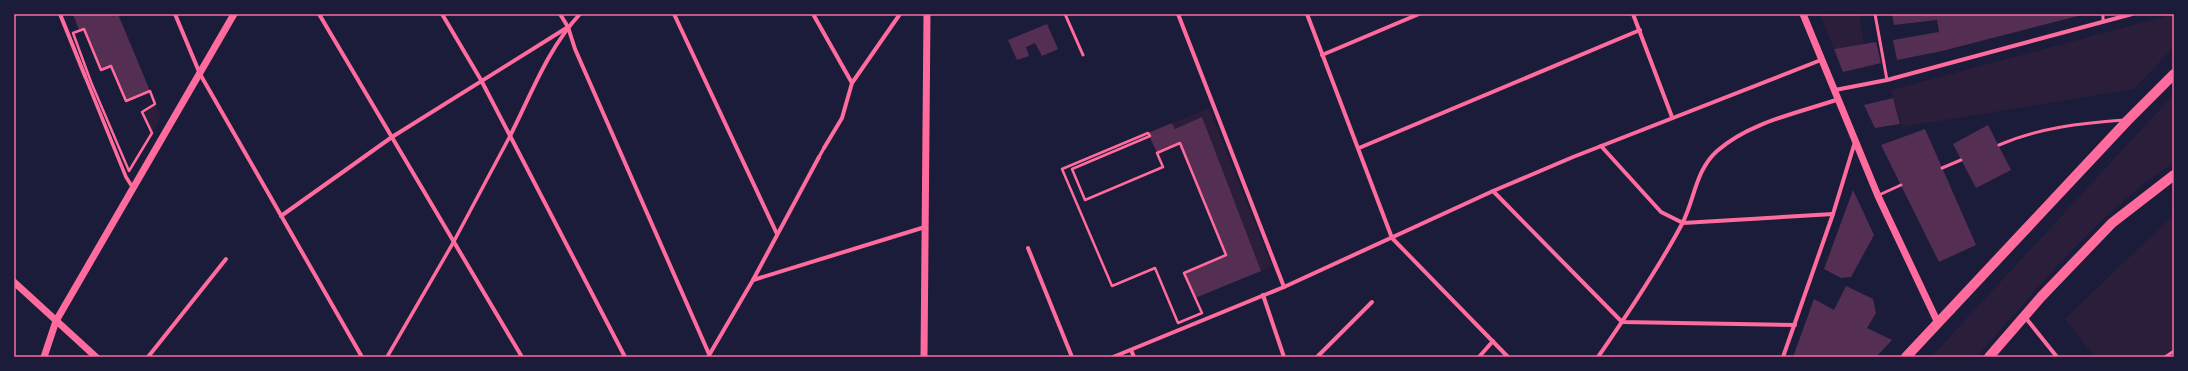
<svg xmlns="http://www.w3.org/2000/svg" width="2188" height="371" viewBox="0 0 2188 371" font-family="'Roboto Condensed',sans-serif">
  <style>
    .green { fill: #2a1e3b }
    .building { fill: #542f53 }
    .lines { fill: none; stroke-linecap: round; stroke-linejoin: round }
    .path { stroke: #ff6b9d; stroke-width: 2.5 }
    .service { stroke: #ff6b9d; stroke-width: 3 }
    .pedestrian { stroke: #ff6b9d; stroke-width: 3.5 }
    .minor { stroke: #ff6b9d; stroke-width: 4 }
    .tertiary { stroke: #ff6b9d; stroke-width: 7 }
    .primary { stroke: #ff6b9d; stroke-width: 10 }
    .neatline { fill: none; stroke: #ff6b9d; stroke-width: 1.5 }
  </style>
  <rect width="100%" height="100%" fill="#1b1b3a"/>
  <g class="green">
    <path d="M1820,14H1859L1864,44L1834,49Z"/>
    <path d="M2174,14V47L2134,89L1902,127L1891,90Z"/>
    <path d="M2174,94V162C2097,213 2038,289 1976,357H1931Z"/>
    <path d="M155,104L161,118L152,133L142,112Z"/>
    <path d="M1209,108L1272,266L1261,271L1202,118L1175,129L1172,123Z"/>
    <path d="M2174,214V357H2095L2065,319Z"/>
  </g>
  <g class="building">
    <path d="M73,14H112L113,17L118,14L150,91L126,101L111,65L101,70L84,29L79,30Z"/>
    <path d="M1892,14H2082V15L1942,51L1897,60L1893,40L1939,32L1937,20L1894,25Z"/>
    <path d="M1047,24L1058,49L1042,56L1035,43L1026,47L1029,56L1017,60L1008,40Z"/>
    <path d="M1876,42L1881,63L1843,72L1834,49Z"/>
    <path d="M1893,98L1900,124L1875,128L1864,105Z"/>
    <path d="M1202,117L1261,271L1195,298L1184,273L1226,255L1180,143L1157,153L1148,133L1172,123L1175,129Z"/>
    <path d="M1988,125L2011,170L1976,188L1953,144Z"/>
    <path d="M1925,129L1976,245L1939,262L1881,145Z"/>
    <path d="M1853,190L1874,235L1851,277L1841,278L1824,269Z"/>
    <path d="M1846,286L1873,299L1876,313L1867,328L1892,340L1876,357H1793L1814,299L1834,310Z"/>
  </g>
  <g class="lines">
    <g class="path">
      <path d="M84,29L101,70L111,66L126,101L150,91L155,104L142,112L152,133L129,171L91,82L73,33Z"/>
      <path d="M1148,133L1150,136L1072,169L1085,200L1163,167L1157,153L1180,143L1226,255L1184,273L1202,313L1178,323L1155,268L1112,286L1062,169Z"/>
    </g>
    <g class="service">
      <path d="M1065,14L1083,55"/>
      <path d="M1875,14L1887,80"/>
      <path d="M2103,14V21"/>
      <path d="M1999,145C2038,128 2081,123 2124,120"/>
      <path d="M1942,168L1961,160"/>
      <path d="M1879,195L1901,185"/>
      <path d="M2165,357L2174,351"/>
    </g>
    <g class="pedestrian">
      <path d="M85,76L126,177L133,188"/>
      <path d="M819,157L824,148"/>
      <path d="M387,357L453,243L510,136"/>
    </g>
    <g class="minor">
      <path d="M60,14L85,76"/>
      <path d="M175,14L200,74L362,357"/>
      <path d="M319,14L522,357"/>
      <path d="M442,14L481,80L625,357"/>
      <path d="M560,14L568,27L575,49L709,354"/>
      <path d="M674,14L777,234"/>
      <path d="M813,14L852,83"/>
      <path d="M1178,14L1284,287"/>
      <path d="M1307,14L1392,238L1508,357"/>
      <path d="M1633,14L1672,117"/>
      <path d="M1322,55L1419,14"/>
      <path d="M1835,90L1887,80L2132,14"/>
      <path d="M510,136C531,95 548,48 580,14"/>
      <path d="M1601,146L1661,212L1683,223L1833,214"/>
      <path d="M824,148L842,118L852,83L900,14"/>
      <path d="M1359,148L1640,30"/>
      <path d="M1493,191L1622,322L1795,325"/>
      <path d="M281,216L392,137L568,27"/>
      <path d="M1028,248L1072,357"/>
      <path d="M753,280L925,227"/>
      <path d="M1263,295L1284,357"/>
      <path d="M2025,317L2057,357"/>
      <path d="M1131,350L1134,357"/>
      <path d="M148,357L226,259"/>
      <path d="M708,357L753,280L819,157"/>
      <path d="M1113,357L1284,287L1493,191L1573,157L1821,60"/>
      <path d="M1317,357L1372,302"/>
      <path d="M1479,357L1493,341"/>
      <path d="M1598,357C1627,315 1658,269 1682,224C1695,199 1695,171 1717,151C1750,122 1798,113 1839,99"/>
      <path d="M1783,357L1833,214L1855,142"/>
    </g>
    <g class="tertiary">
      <path d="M1803,14L1878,196L1938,323"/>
      <path d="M14,282L96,357"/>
      <path d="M44,357L56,321L234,14"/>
      <path d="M924,357L927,14"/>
    </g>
    <g class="primary">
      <path d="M1906,357L2128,120L2174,74"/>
      <path d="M1989,357L2041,297L2112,223L2174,175"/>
    </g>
  </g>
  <rect width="2188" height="371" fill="none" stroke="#1b1b3a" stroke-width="30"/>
  <rect x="15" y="15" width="2158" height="341" class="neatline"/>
</svg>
